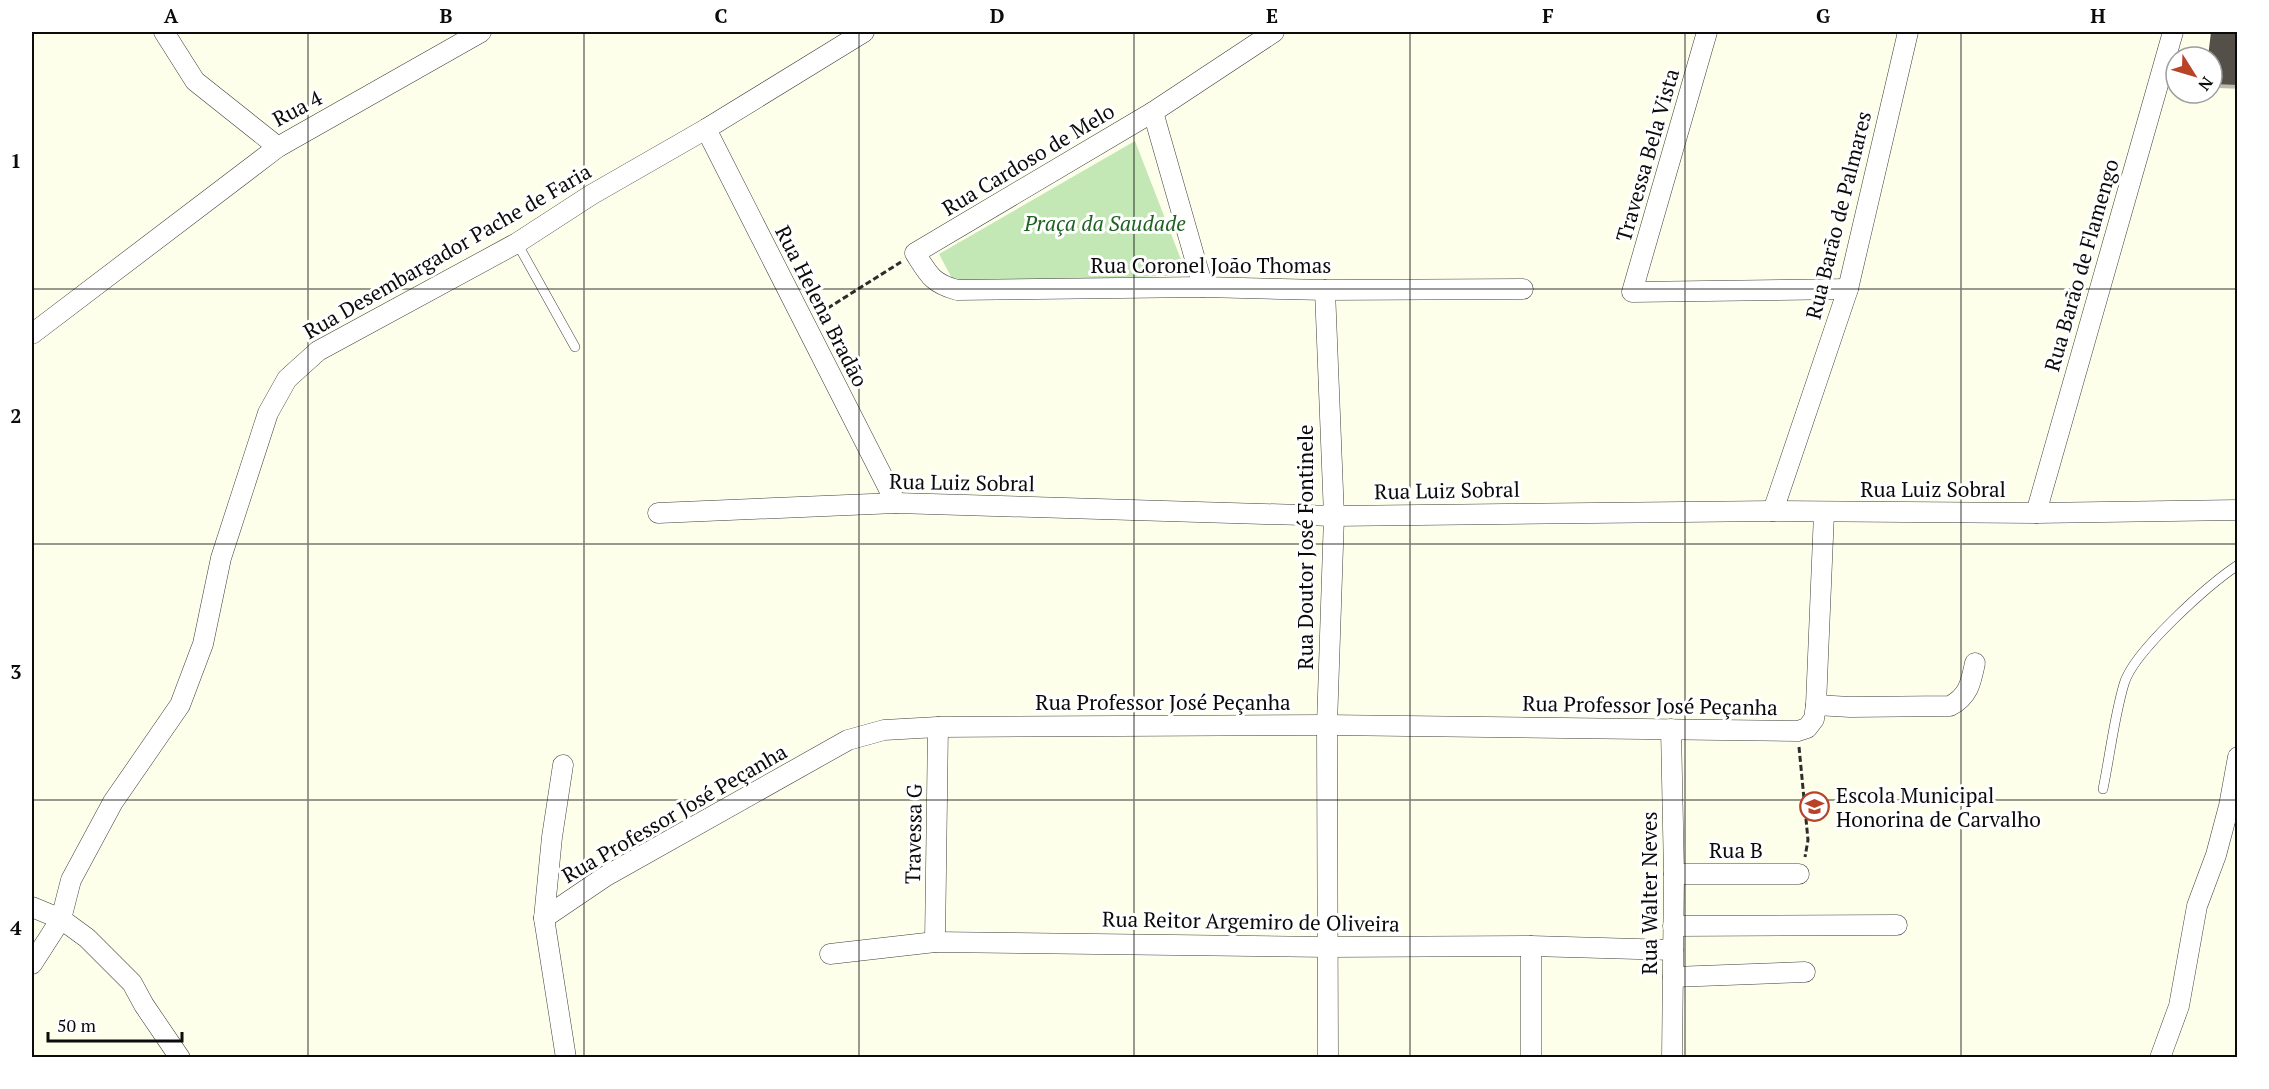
<svg xmlns="http://www.w3.org/2000/svg" width="2269" height="1089" viewBox="0 0 2269 1089" font-family="'PT Serif',serif">
  <style>
    .green { fill: #c3e7b5 }
    .building { fill: #544f48; filter: url(#shadow) }
    .lines { fill: none; stroke-linecap: round; stroke-linejoin: round }
    .service-casing { stroke: #3e3e3e; stroke-width: 10 }
    .minor-casing { stroke: #3e3e3e; stroke-width: 21 }
    .path { stroke: #2d2d2d; stroke-width: 3; stroke-dasharray: 6 3; stroke-linecap: butt }
    .service { stroke: #fff; stroke-width: 9 }
    .minor { stroke: #fff; stroke-width: 20 }
    .grid { fill: none; stroke: #0b0b0b; stroke-width: 1.5; stroke-opacity: 0.55 }
    .labels { text-anchor: middle; dominant-baseline: central; stroke-width: 6; stroke-linejoin: round; paint-order: stroke }
    .street-label { font-size: 21px; fill: #0b0b0b; stroke: #fff }
    .park-label { font-size: 21px; font-style: italic; fill: #1e6120; stroke: #fff }
    .poi-label { font-size: 21px; fill: #0b0b0b; stroke: #fff; text-anchor: start }
    .neatline { fill: none; stroke: #0b0b0b; stroke-width: 2 }
    .grid-label { font-size: 20px; text-anchor: middle; font-weight: bold; fill: #0b0b0b }
  </style>
  <defs>
    <filter id="shadow"><feDropShadow dx="6" dy="4" stdDeviation="0" flood-color="#0004"/></filter>
  </defs>
  <rect width="100%" height="100%" fill="#feffea"/>
  <path class="green" d="M1135,141L1187,275L955,284L939,254Z"/>
  <path class="building" d="M2211,32H2238V85L2212,84V57H2208Z"/>
  <g class="lines">
    <defs>
      <g id="service">
        <path d="M517,243L575,347"/>
        <path d="M2103,789C2110,755 2114,718 2124,684C2133,652 2208,585 2238,565"/>
      </g>
      <g id="minor">
        <path d="M164,32L195,81L278,147"/>
        <path d="M1274,32L1153,112L915,253C929,275 932,283 957,290L1203,287L1325,290L1523,289"/>
        <path d="M1707,32L1632,292L1848,289"/>
        <path d="M1153,112L1203,287"/>
        <path d="M706,129L896,503"/>
        <path d="M1325,290L1334,516L1327,725L1328,1058"/>
        <path d="M32,334L278,147L481,32"/>
        <path d="M1773,511L1848,289L1908,32"/>
        <path d="M658,513L896,503L1334,516L1773,511L2036,513L2238,510"/>
        <path d="M2036,513L2173,32"/>
        <path d="M1816,705L1850,707L1950,706C1969,696 1971,682 1975,663"/>
        <path d="M1671,729L1674,874L1672,1058"/>
        <path d="M563,765L552,837L544,918L566,1058"/>
        <path d="M1674,874H1799"/>
        <path d="M32,907L61,919L87,938L132,983L144,1005L180,1058"/>
        <path d="M544,918L606,876L848,740L884,730L938,727L1327,725L1798,731L1807,728L1814,719L1816,705L1824,513"/>
        <path d="M1673,926L1897,925"/>
        <path d="M935,942L938,727"/>
        <path d="M830,954L935,942L1327,947L1531,946L1673,950"/>
        <path d="M32,964L61,919L71,880L113,802L180,705L203,644L221,558L268,413L287,379L318,351L517,243L591,195L706,129L864,32"/>
        <path d="M1673,977L1805,972"/>
        <path d="M1531,1058V946"/>
        <path d="M2160,1058L2179,1006L2197,906L2216,855L2229,806L2238,757"/>
      </g>
    </defs>
    <use href="#service" class="service-casing"/>
    <use href="#minor" class="minor-casing"/>
    <g class="path">
      <path d="M820,313L901,262"/>
      <path d="M2237,582L2238,594"/>
      <path d="M1799,747L1808,840L1805,857"/>
    </g>
    <use href="#service" class="service"/>
    <use href="#minor" class="minor"/>
  </g>
  <path class="grid" d="M308,32V1058M584,32V1058M859,32V1058M1134,32V1058M1410,32V1058M1685,32V1058M1961,32V1058M32,289H2238M32,544H2238M32,800H2238"/>
  <defs>
    <symbol id="school-ring" viewBox="-11 -11 22 22"><circle r="9.5" fill="#fff" stroke="#b84327" stroke-width="1.5"/><path d="M0-5L7-2L0 1L-7-2ZM-4 1L0 2.5L4 1V4Q0 6-4 4Z" fill="#b84327"/></symbol>
  </defs>
  <g fill-rule="evenodd">
    <use href="#school-ring" x="1798" y="790" width="33" height="33"/>
  </g>
  <g class="labels">
    <g class="street-label">
      <text transform="translate(297 108) rotate(-28)">Rua 4</text>
      <text transform="translate(1647 155) rotate(-74)">Travessa Bela Vista</text>
      <text transform="translate(1028 159) rotate(-31)">Rua Cardoso de Melo</text>
      <text transform="translate(1838 215) rotate(-76)">Rua Barão de Palmares</text>
      <text transform="translate(447 251) rotate(-30)">Rua Desembargador Pache de Faria</text>
      <text x="1211" y="265">Rua Coronel João Thomas</text>
      <text transform="translate(2081 265) rotate(-74)">Rua Barão de Flamengo</text>
      <text transform="translate(822 306) rotate(63)">Rua Helena Bradão</text>
      <text transform="translate(962 482) rotate(1)">Rua Luiz Sobral</text>
      <text x="1933" y="489">Rua Luiz Sobral</text>
      <text transform="translate(1447 490) rotate(-1)">Rua Luiz Sobral</text>
      <text transform="translate(1305 547) rotate(-90)">Rua Doutor José Fontinele</text>
      <text x="1163" y="702">Rua Professor José Peçanha</text>
      <text transform="translate(1650 705) rotate(1)">Rua Professor José Peçanha</text>
      <text transform="translate(674 813) rotate(-30)">Rua Professor José Peçanha</text>
      <text transform="translate(913 834) rotate(-89)">Travessa G</text>
      <text x="1736" y="850">Rua B</text>
      <text transform="translate(1649 893) rotate(-90)">Rua Walter Neves</text>
      <text transform="translate(1251 921) rotate(1)">Rua Reitor Argemiro de Oliveira</text>
    </g>
    <g class="park-label">
      <text x="1105" y="223">Praça da Saudade</text>
    </g>
    <g class="poi-label">
      <text x="1836" y="795">Escola Municipal<tspan x="1836" dy="24">Honorina de Carvalho</tspan></text>
    </g>
  </g>
  <rect width="2269" height="1089" fill="none" stroke="#ffffff" stroke-width="66"/>
  <g transform="translate(2194 75) rotate(127)"><circle r="28" fill="#ffffff" stroke="#9d9d9d" stroke-width="1.5"/>
  <path d="M0-4.5L10 22L0 15L-10 22Z" fill="#b84327"/>
  <text y="-9" font-size="16" font-weight="bold" text-anchor="middle" fill="#0b0b0b">N</text>
  </g>
  <path d="M48 1032v9h134v-9" fill="none" stroke="#0b0b0b" stroke-width="3"/>
  <text x="57" y="1032" font-size="18" fill="#0b0b0b" stroke="#ffffff" stroke-width="4.5" paint-order="stroke">50 m</text>
  <rect x="33" y="33" width="2203" height="1023" class="neatline"/>
  <g class="grid-label">
    <text x="171" y="23">A</text>
    <text x="446" y="23">B</text>
    <text x="721" y="23">C</text>
    <text x="997" y="23">D</text>
    <text x="1272" y="23">E</text>
    <text x="1548" y="23">F</text>
    <text x="1823" y="23">G</text>
    <text x="2098" y="23">H</text>
    <text x="16" y="168">1</text>
    <text x="16" y="423">2</text>
    <text x="16" y="679">3</text>
    <text x="16" y="935">4</text>
  </g>
</svg>
